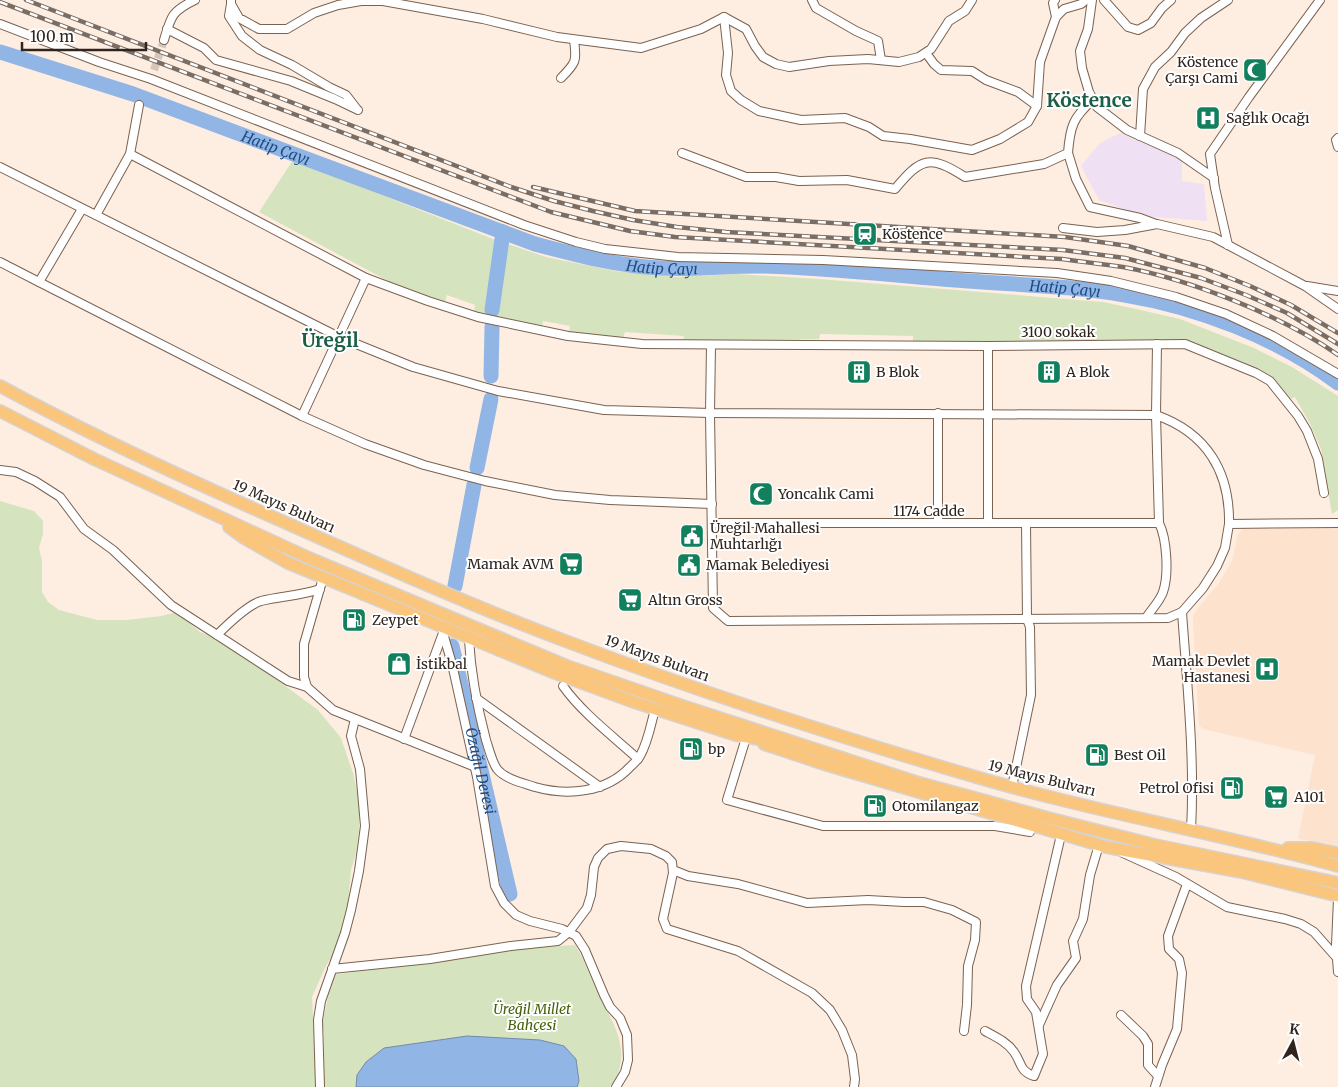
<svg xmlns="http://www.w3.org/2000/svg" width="1338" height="1087" viewBox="0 0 1338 1087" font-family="Merriweather,serif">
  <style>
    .built { fill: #fde2ce }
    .education { fill: #efe0f4 }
    .green { fill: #d5e4bf }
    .water { fill: #91b5e5; stroke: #748aa9 }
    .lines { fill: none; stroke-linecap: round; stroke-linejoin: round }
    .river { stroke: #91b5e5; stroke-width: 15 }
    .minor-tunnel { stroke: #d5c5ba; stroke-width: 8; stroke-dasharray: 8 4; stroke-linecap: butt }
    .minor-casing { stroke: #7a6251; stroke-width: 10 }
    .highway-casing { stroke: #d6d3d2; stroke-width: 14 }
    .minor { stroke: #fff; stroke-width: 8 }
    .highway { stroke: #fac57c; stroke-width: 11 }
    .rail-casing { stroke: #7a6d64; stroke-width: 4.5 }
    .rail { stroke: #fff; stroke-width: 2.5; stroke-dasharray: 8; stroke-linecap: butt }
    .labels { text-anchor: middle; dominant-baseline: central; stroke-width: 4; stroke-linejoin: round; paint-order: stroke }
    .poi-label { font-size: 14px; fill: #30251e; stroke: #fff; text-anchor: start }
    .street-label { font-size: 14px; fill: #30251e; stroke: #fff }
    .park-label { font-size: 14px; font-style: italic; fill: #476109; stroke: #fff }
    .water-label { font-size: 15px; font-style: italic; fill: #1e4c87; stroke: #fff }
    .district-label { font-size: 19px; font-weight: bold; fill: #1a5f46; stroke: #fff }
  </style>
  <rect width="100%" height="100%" fill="#feede1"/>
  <path class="built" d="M1338,528V845L1298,839L1315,755L1203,729L1199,725L1193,622V616L1198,608L1219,583L1232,561L1238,534L1243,529Z"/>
  <path class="education" d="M1120,133L1182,159V181L1204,184L1207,221L1142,216L1099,200L1081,166L1100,143Z"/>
  <g class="green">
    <path d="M293,160L493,239L546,257L615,271L676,277L737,274L819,279L1103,302L1136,309L1180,319L1254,348L1292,367L1338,396V510L1332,514L1321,449L1310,424L1295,397L1290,399L1272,377L1200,346L1185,341H913V336L820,334L819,339L683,342L684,336L625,332L623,338L569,332L570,326L543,321L542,326L474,311L475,305L447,295L445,302L390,282L259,212Z"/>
    <path d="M0,501L34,511L43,521V534L39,548L42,561V592L48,602L59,610L97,620H127L161,616L177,612L200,632L217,638L265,671L318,710L341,738L353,773L359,801V830L356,853L351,870L347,914L337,947L325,968L312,997L317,1087H0Z"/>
    <path d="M575,945C584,959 588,972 595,987C607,1013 628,1040 619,1070C618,1076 613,1082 610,1087H324V1033L322,1025L333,975L523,948Z"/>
  </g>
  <path class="water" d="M467,1036L540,1040L564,1046L576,1059L579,1081L577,1087H356L357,1075L366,1062L384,1048Z"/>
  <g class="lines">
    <g class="river">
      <path id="s1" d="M0,52L133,94L535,244C576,255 618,266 661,268C696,270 730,265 765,266C832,268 900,276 968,281C1020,285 1073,286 1125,295C1198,307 1278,338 1338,383"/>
      <path d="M492,310L503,232"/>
      <path d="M491,376L492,327"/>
      <path d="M477,468L491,399"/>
      <path d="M455,586L474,485"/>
      <path id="s2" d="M452,646L510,894"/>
    </g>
    <path class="minor-tunnel" d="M154,70L164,40"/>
    <defs>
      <g id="minor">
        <path d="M231,0V4L239,18L259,29H287L314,13L338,5L361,1H383L483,19L557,37L641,48L701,29L724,17L746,29L755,46L763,57L776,64L789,67L829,61L868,59L899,62L919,57L931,49L949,21L965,11L972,0"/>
        <path d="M812,0L816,8L856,31L878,41L881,60"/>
        <path d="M1055,0L1053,3L1056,17"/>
        <path d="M1092,0L1088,29L1080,51L1082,68L1089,92L1097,107L1127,130L1178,153L1214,178"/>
        <path d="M1104,0L1128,27L1138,30L1151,23L1162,8L1171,0"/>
        <path d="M231,4L229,16L242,36L260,50L292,65L329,87L346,95L356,108"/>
        <path d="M724,17L728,53L726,75L731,91L741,100L759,111L801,120L845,118L869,127L883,136L910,139L972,150L1000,139L1028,122L1037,106L1040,62L1056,17L1064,9L1081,4L1086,0"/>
        <path d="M0,24L99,62L151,79L524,225L576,242L605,249L678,257L823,260L1057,273L1111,281L1176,297L1226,314L1273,336L1338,374"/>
        <path d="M167,29L204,48L216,60L291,81L335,99L358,110"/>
        <path d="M164,40C171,16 172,11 195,0"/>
        <path d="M926,53L934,64L941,70L972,71L986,80L1018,92L1037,106"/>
        <path d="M561,78C576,63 577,61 574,40"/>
        <path d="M1140,136L1143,89L1155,67L1171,52L1185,33L1201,18L1228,0"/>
        <path d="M1338,138L1336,140L1338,147"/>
        <path d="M682,153L746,177H776L799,181L847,180L895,189C921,158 929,154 965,177L1044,164L1068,153C1070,127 1073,117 1093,100"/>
        <path d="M1068,153L1076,179L1090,207L1140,218L1156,224"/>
        <path d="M130,154L366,278"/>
        <path d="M0,167L339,337L413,367L498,391L604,410L710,413L1156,415C1207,433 1230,472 1229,524"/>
        <path d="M82,209L39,282L302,416L365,444L424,465L485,481L555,495L610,500L712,504"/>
        <path d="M96,215L130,154L139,105"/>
        <path d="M1063,228L1097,232L1125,230L1157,224L1213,237L1305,286L1338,309"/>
        <path d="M1228,245L1215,188L1210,154L1249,97L1320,0"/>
        <path d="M0,262L39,282"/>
        <path d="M1307,286L1338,291"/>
        <path d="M711,345L710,413L713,608L728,621L1168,618L1182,612L1203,588L1217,566L1225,548L1229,524L1338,523"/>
        <path d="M938,413V523"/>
        <path d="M302,416L366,278L428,301L478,317L568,336L642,344L988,346L1185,344L1256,373L1270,381L1298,416L1307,431L1318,459L1324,493"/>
        <path d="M0,470L16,472L35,481L60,497L84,529L113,550L171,605L288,681L307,687"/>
        <path d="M713,523H1159"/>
        <path d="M988,523V346"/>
        <path d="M323,578L304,644V677L307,687L333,710L473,766"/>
        <path d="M1182,612C1187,684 1195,758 1191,830"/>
        <path d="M1146,618C1151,610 1160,601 1163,592C1169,575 1167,539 1159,523L1156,415L1157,344"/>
        <path d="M443,633L452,664L477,777L495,886L504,903L516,915L530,921L562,929L576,936L585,950L604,995L610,1007L620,1018L627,1035L628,1060L625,1072L616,1087"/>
        <path d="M217,635C227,625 248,605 261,601C281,596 300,596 320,589"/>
        <path d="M469,639C471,675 477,706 486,740C489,749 492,762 497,769C505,779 523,783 535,787C567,796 606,793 630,767C633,764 638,760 640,756C648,742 651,724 655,709"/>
        <path d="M563,686C583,714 613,736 638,759"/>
        <path d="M476,698L600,787"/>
        <path d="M746,738L727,800L823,826H995L1030,832"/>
        <path d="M404,739L443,633"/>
        <path d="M1012,787L1031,695L1030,627L1027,619L1026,523"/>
        <path d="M1123,853L1176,877L1227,907L1285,919L1301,924L1314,932L1337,958"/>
        <path d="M673,870L688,876L738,884L807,903L868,900L904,902H924L952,910L976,922L975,940L968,966L967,1005L964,1031"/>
        <path d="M1338,899L1336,945L1338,972"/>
        <path d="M332,969L430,959L511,946L558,941L569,932L587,908L591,895L594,867L598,858L607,849L621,846L651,849L666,856L672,862L673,873L663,919L667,929L738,951L812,993L830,1010L842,1030L852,1055L855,1079L854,1087"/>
        <path d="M1121,1015L1143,1036L1148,1044V1065L1158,1076"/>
        <path d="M1039,1025L1057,985L1076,958L1073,941L1083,919L1090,875L1099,845"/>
        <path d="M985,1031C996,1037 1007,1042 1014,1052C1022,1063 1019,1071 1034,1076L1043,1054L1036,1012L1027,999L1026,986L1061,835"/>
        <path d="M320,1087L318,1020L321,1001L345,933L351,910L359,871L365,826L360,769L351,736L355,719"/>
        <path d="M1155,1087L1162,1065L1177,1029L1182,973L1179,959L1169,949L1168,936L1187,884"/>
      </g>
      <g id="highway">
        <path d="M0,386C92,436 188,480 284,522C378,564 472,606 568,642C702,693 839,737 976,777C1095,812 1218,833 1338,866"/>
        <path d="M0,411L94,459L309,558L567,666L683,706L916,782L1052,819L1155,845L1338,883"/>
        <path d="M229,527L244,538L288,563L555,673L631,701L736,735L775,742"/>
        <path d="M764,744L827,765L1106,847L1242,872L1338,896"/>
        <path d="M1288,848H1311L1338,853"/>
      </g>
    </defs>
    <use href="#minor" class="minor-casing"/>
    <use href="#highway" class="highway-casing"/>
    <use href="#minor" class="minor"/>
    <use href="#highway" class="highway"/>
    <defs>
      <g id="rail">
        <path d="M26,0L511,187L554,201L593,211L633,220L677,227L726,232L1063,250L1125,258L1201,278L1246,295L1287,313L1338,344"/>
        <path d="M0,2L551,212L630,231L675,237L1062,259C1082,262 1103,264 1123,267C1189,279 1283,316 1338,355"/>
        <path d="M533,187L635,211L1065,237L1128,246L1205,268L1250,286L1291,305L1338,333"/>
      </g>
    </defs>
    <use href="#rail" class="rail-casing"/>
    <use href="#rail" class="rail"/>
  </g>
  <defs>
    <symbol id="mosque-square" viewBox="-11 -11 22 22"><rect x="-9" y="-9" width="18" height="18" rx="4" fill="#13805d" stroke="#fff"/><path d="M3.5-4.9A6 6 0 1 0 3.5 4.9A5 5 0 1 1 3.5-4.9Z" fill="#fff"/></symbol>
    <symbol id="hospital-square" viewBox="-11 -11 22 22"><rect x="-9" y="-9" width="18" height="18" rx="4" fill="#13805d" stroke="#fff"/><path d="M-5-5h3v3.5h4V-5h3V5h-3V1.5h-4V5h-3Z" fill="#fff"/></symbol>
    <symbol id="station-square" viewBox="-11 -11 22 22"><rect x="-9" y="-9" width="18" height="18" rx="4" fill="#13805d" stroke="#fff"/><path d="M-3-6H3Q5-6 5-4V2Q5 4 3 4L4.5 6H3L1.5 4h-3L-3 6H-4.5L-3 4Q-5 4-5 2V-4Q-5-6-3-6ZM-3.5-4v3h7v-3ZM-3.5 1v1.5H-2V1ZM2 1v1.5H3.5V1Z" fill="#fff"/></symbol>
    <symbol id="building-square" viewBox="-11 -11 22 22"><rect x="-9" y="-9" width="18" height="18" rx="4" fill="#13805d" stroke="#fff"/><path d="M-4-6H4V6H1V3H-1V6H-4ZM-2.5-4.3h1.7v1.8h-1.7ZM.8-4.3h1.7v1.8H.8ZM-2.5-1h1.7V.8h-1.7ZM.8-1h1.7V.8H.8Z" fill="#fff"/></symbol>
    <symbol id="civic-square" viewBox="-11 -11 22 22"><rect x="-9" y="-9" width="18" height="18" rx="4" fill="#13805d" stroke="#fff"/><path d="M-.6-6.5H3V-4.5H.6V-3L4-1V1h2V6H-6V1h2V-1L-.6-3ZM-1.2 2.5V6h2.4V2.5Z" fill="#fff"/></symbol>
    <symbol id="supermarket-square" viewBox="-11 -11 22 22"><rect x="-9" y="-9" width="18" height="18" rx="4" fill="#13805d" stroke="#fff"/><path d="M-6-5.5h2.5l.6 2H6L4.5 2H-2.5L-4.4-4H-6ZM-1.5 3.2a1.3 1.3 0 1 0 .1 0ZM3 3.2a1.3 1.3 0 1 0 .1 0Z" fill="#fff"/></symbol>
    <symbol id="fuel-square" viewBox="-11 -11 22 22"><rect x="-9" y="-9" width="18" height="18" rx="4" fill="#13805d" stroke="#fff"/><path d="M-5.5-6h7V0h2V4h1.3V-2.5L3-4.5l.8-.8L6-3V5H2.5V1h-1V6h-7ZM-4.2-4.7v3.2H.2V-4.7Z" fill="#fff"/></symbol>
    <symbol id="shop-square" viewBox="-11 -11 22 22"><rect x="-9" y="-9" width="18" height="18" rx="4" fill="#13805d" stroke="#fff"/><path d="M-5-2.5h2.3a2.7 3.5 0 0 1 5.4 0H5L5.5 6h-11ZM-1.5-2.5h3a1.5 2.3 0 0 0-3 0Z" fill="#fff"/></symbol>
  </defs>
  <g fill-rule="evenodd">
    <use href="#mosque-square" x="1241" y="56" width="28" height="28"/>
    <use href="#hospital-square" x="1194" y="104" width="28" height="28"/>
    <use href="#station-square" x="851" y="220" width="28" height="28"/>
    <use href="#building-square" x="845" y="358" width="28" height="28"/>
    <use href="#building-square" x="1035" y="358" width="28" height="28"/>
    <use href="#mosque-square" x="747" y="480" width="28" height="28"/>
    <use href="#civic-square" x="678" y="522" width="28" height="28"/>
    <use href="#supermarket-square" x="557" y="550" width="28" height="28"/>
    <use href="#civic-square" x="675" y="551" width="28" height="28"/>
    <use href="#supermarket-square" x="616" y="586" width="28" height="28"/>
    <use href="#fuel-square" x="340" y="606" width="28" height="28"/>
    <use href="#shop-square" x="385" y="650" width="28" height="28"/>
    <use href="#hospital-square" x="1253" y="655" width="28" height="28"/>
    <use href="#fuel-square" x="677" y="735" width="28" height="28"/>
    <use href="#fuel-square" x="1083" y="741" width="28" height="28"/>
    <use href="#fuel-square" x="1218" y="774" width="28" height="28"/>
    <use href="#supermarket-square" x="1262" y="783" width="28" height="28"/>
    <use href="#fuel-square" x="861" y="792" width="28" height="28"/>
  </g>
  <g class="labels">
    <g class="poi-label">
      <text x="1238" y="62" text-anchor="end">Köstence<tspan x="1238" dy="16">Çarşı Cami</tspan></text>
      <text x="1226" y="118">Sağlık Ocağı</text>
      <text x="882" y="234">Köstence</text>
      <text x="876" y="372">B Blok</text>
      <text x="1066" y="372">A Blok</text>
      <text x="778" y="494">Yoncalık Cami</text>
      <text x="710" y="528">Üreğil Mahallesi<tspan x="710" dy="16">Muhtarlığı</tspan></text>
      <text x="554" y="564" text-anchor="end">Mamak AVM</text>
      <text x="706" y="565">Mamak Belediyesi</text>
      <text x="648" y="600">Altın Gross</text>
      <text x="372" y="620">Zeypet</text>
      <text x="1250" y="661" text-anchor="end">Mamak Devlet<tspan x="1250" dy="16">Hastanesi</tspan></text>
      <text x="416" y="664">İstikbal</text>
      <text x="708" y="749">bp</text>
      <text x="1114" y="755">Best Oil</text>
      <text x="1214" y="788" text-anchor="end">Petrol Ofisi</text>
      <text x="1294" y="797">A101</text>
      <text x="892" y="806">Otomilangaz</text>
    </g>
    <g class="street-label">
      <text x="1058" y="332">3100 sokak</text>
      <text transform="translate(284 506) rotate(24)">19 Mayıs Bulvarı</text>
      <text x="929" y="511">1174 Cadde</text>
      <text transform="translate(657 658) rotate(20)">19 Mayıs Bulvarı</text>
      <text transform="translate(1042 778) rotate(14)">19 Mayıs Bulvarı</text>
    </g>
    <g class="park-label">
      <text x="532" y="1009">Üreğil Millet<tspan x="532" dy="16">Bahçesi</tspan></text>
    </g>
    <g class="water-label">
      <text stroke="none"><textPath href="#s1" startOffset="292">Hatip Çayı</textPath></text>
      <text stroke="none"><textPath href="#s1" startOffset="698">Hatip Çayı</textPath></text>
      <text stroke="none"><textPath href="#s1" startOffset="1102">Hatip Çayı</textPath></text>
      <text stroke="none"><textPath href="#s2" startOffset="128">Özağıl Deresi</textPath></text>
    </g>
    <g class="district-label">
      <text x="1089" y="100">Köstence</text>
      <text x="330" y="340">Üreğil</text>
    </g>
  </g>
  <g transform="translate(1293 1042) rotate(7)" stroke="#ffffff" stroke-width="4" paint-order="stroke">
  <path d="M0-4L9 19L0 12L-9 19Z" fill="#30251e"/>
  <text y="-8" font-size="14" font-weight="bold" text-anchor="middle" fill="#30251e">K</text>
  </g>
  <path d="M22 42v8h124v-8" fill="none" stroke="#30251e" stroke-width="2.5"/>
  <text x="30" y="42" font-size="15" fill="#30251e" stroke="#ffffff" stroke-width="4" paint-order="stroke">100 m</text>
</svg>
